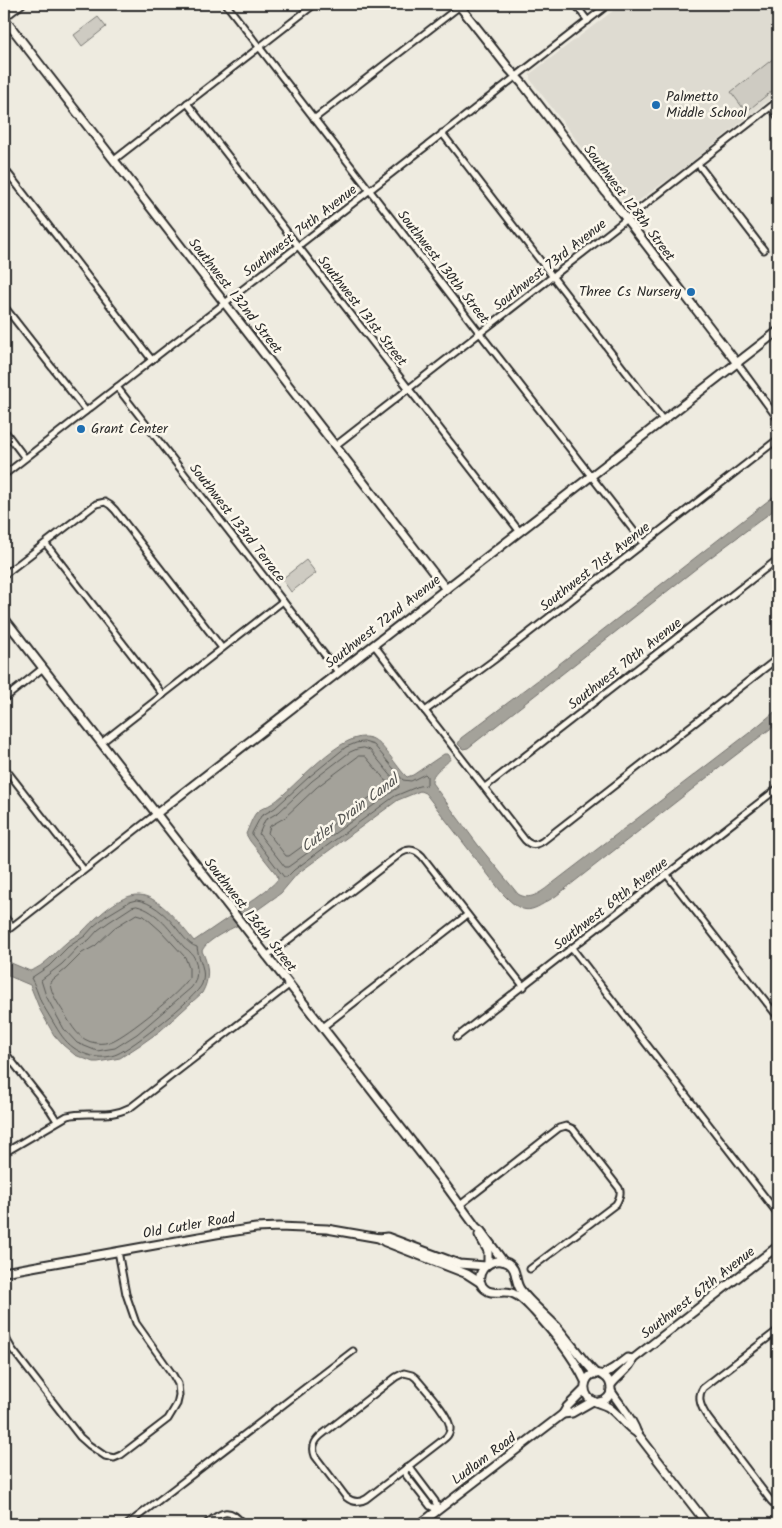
<svg xmlns="http://www.w3.org/2000/svg" width="782" height="1528" viewBox="0 0 782 1528" font-family="Kalam,sans-serif">
  <style>
    .built { fill: #dedbd1 }
    .green { fill: #cecbc2; stroke: #7c7b76 }
    .water { fill: #a4a29a; stroke: #74726e }
    .lines { fill: none; stroke-linecap: round; stroke-linejoin: round }
    .shore { stroke: #5b5b57; stroke-width: 1 }
    .street-casing { stroke: #2b2b2b; stroke-width: 9 }
    .secondary-casing { stroke: #2b2b2b; stroke-width: 11 }
    .street { stroke: #fbf7ec; stroke-width: 5 }
    .secondary { stroke: #fbf7ec; stroke-width: 7 }
    .poi-dot { fill: #1f6fb2; stroke: #fbf7ec; stroke-width: 2 }
    .labels { text-anchor: middle; dominant-baseline: central; stroke-width: 5; stroke-linejoin: round; paint-order: stroke }
    .poi-label { font-size: 14px; fill: #2b2b2b; stroke: #fbf7ec; text-anchor: start }
    .street-label { font-size: 14px; fill: #2b2b2b; stroke: #fbf7ec }
    .water-label { font-size: 15px; font-style: italic; fill: #555552; stroke: #fbf7ec }
  </style>
  <rect width="100%" height="100%" fill="#eeebe0"/>
  <filter id="ink" filterUnits="userSpaceOnUse"><feTurbulence type="fractalNoise" baseFrequency=".02" numOctaves="2"/><feDisplacementMap in="SourceGraphic" scale="10" xChannelSelector="R" yChannelSelector="G"/><feConvolveMatrix kernelMatrix="1 2 1 2 8 2 1 2 1" color-interpolation-filters="sRGB"/></filter>
  <g filter="url(#ink)">
    <path class="built" d="M622,4H778V93L680,171L630,207L626,205L530,79V74Z"/>
    <g class="green">
      <path d="M98,17L106,27L82,46L74,35Z"/>
      <path d="M774,58L778,63V86L746,112L731,92Z"/>
      <path d="M306,560L316,573L291,592L282,579Z"/>
    </g>
    <g class="water">
      <path d="M778,493V507L707,560L468,748L463,749L458,744L461,738L554,668Z"/>
      <path d="M778,709V723L732,758L556,896C531,911 526,918 503,894L425,793L420,791L398,800L297,874L281,893L249,916L247,920L243,923C232,928 206,940 202,951C209,965 210,979 202,993L160,1031L143,1043L120,1058L98,1062H93L75,1055L63,1045L54,1035L40,1010L30,985L4,974V960L30,971C45,966 54,953 66,943C71,938 77,936 82,932C88,926 94,919 101,914C110,906 126,894 139,895C160,896 181,926 194,941C216,926 240,910 261,894C267,889 274,885 278,879L277,875L250,841L246,834C249,827 252,818 256,813C261,808 267,807 273,803C295,788 342,728 371,738C383,742 397,768 407,777L413,775L444,754H448L451,758C445,767 431,771 432,783L478,845L518,894C529,901 540,893 549,886L749,733Z"/>
    </g>
    <g class="lines">
      <g class="shore">
        <path d="M364,742L374,745L403,780L411,781L425,774L427,776V785L419,786L395,796L294,870L287,877H284L252,835V833L261,816L275,808L309,777L346,747L356,743Z"/>
        <path d="M364,748L370,750L398,784L399,787L288,867H285L259,834L265,820L279,812L312,781L350,752L357,749Z"/>
        <path d="M359,756H365L387,782V785L289,856H286L268,833L270,826L284,818L317,787Z"/>
        <path d="M137,900C151,902 165,914 174,925C181,933 187,944 197,947C198,959 207,970 202,984C197,997 132,1048 117,1054C103,1060 87,1057 74,1048C64,1041 59,1032 53,1022C49,1015 45,1009 41,1002C38,994 35,985 31,978L49,966L68,947L85,936L94,926L106,916L129,902Z"/>
        <path d="M137,906C158,911 171,932 184,947C186,949 189,950 190,952C199,960 199,979 191,988L137,1034L115,1048L97,1051L77,1043L64,1029L46,996L41,980L62,964L78,947L89,940L98,930L109,922L132,907Z"/>
        <path d="M137,914L144,916L161,931L185,957L189,968V978C181,992 127,1035 112,1041C108,1043 101,1044 96,1043C79,1041 72,1026 64,1013C58,1003 51,994 50,982L66,969L82,953L95,946L114,928Z"/>
      </g>
      <defs>
        <g id="street">
          <path d="M226,4L475,327L644,544"/>
          <path d="M575,4L588,21"/>
          <path d="M187,103L520,532"/>
          <path d="M771,107L778,117"/>
          <path d="M314,119L460,6"/>
          <path d="M442,133L663,420"/>
          <path d="M114,160L315,4"/>
          <path d="M698,164L764,250"/>
          <path d="M4,168L152,360"/>
          <path d="M4,306L86,411"/>
          <path d="M737,363L778,419"/>
          <path d="M117,387L338,672"/>
          <path d="M4,430L25,458"/>
          <path d="M335,446L778,101"/>
          <path d="M4,475L609,4"/>
          <path d="M46,544L163,695"/>
          <path d="M4,575L96,504L105,502L110,505L115,510L222,648"/>
          <path d="M374,645L525,840C531,846 535,846 543,841L778,658"/>
          <path d="M4,699L43,668"/>
          <path d="M425,711L494,660L778,439"/>
          <path d="M101,743L283,601"/>
          <path d="M4,767L84,870"/>
          <path d="M485,787L778,559"/>
          <path d="M667,875L778,1017"/>
          <path d="M4,916L12,926"/>
          <path d="M4,933L156,814"/>
          <path d="M572,948L778,1214"/>
          <path d="M266,956L278,948L401,853C409,848 415,849 422,856L524,987"/>
          <path d="M323,1027L467,915"/>
          <path d="M457,1037L778,788"/>
          <path d="M4,1051L50,1110L57,1121"/>
          <path d="M4,1153L67,1116C91,1110 106,1120 131,1107L289,985"/>
          <path d="M460,1205L559,1128L566,1126L573,1129L619,1188C622,1193 619,1199 616,1204L530,1269"/>
          <path d="M778,1330L703,1388C696,1398 702,1409 708,1418L771,1501L778,1508"/>
          <path d="M4,1335L12,1349L80,1437L89,1445L105,1456L114,1458L121,1455L168,1419L177,1404L179,1395L178,1384L173,1375L136,1323L126,1294L118,1251"/>
          <path d="M404,1373L412,1375L416,1378C424,1388 452,1417 450,1430C449,1434 447,1437 444,1439L366,1499C359,1503 352,1502 346,1497L315,1456C311,1445 316,1439 324,1433L396,1377Z"/>
          <path d="M406,1468L405,1474L430,1506L438,1510"/>
          <path d="M406,1468L411,1469L435,1501L438,1510"/>
          <path d="M128,1524L353,1351"/>
          <path d="M206,1524C222,1512 229,1506 243,1524"/>
        </g>
        <g id="secondary">
          <path d="M458,4L510,70L522,83L737,363"/>
          <path d="M4,17L21,4"/>
          <path d="M4,18L446,589"/>
          <path d="M4,618L447,1187L476,1227L481,1231L503,1261"/>
          <path d="M156,814L778,331"/>
          <path d="M479,1235L488,1251V1264"/>
          <path d="M379,1238L385,1242L467,1274L481,1283"/>
          <path d="M4,1272L216,1234L256,1228L279,1227L327,1229L379,1238L387,1237L459,1264L486,1266"/>
          <path d="M602,1375L614,1368L627,1358L633,1359"/>
          <path d="M585,1381C573,1355 553,1332 534,1311C528,1305 522,1297 514,1294C506,1289 496,1295 488,1291C468,1280 488,1253 508,1263C518,1269 514,1280 520,1289C530,1303 546,1315 557,1327C570,1342 582,1360 596,1374"/>
          <path d="M611,1385C617,1376 630,1369 633,1359L778,1246"/>
          <path d="M611,1391C619,1404 632,1417 637,1433L707,1524"/>
          <path d="M599,1402C605,1401 611,1397 611,1389C611,1384 609,1379 604,1376C591,1367 579,1384 588,1397C593,1403 601,1403 608,1407C619,1414 625,1426 637,1433"/>
          <path d="M563,1414L572,1413L593,1401"/>
          <path d="M420,1524L563,1414L567,1407L584,1390"/>
        </g>
      </defs>
      <use href="#street" class="street-casing"/>
      <use href="#secondary" class="secondary-casing"/>
      <use href="#street" class="street"/>
      <use href="#secondary" class="secondary"/>
    </g>
  </g>
  <g class="poi-dot">
    <circle cx="656" cy="105" r="5"/>
    <circle cx="691" cy="292" r="5"/>
    <circle cx="81" cy="429" r="5"/>
  </g>
  <g class="labels">
    <g class="poi-label">
      <text x="666" y="97">Palmetto<tspan x="666" dy="16">Middle School</tspan></text>
      <text x="681" y="292" text-anchor="end">Three Cs Nursery</text>
      <text x="91" y="429">Grant Center</text>
    </g>
    <g class="street-label">
      <text transform="translate(629 203) rotate(53)">Southwest 128th Street</text>
      <text transform="translate(300 231) rotate(-38)">Southwest 74th Avenue</text>
      <text transform="translate(550 265) rotate(-38)">Southwest 73rd Avenue</text>
      <text transform="translate(443 267) rotate(52)">Southwest 130th Street</text>
      <text transform="translate(235 296) rotate(52)">Southwest 132nd Street</text>
      <text transform="translate(362 311) rotate(52)">Southwest 131st Street</text>
      <text transform="translate(237 523) rotate(52)">Southwest 133rd Terrace</text>
      <text transform="translate(595 567) rotate(-38)">Southwest 71st Avenue</text>
      <text transform="translate(383 622) rotate(-38)">Southwest 72nd Avenue</text>
      <text transform="translate(625 664) rotate(-38)">Southwest 70th Avenue</text>
      <text transform="translate(611 904) rotate(-38)">Southwest 69th Avenue</text>
      <text transform="translate(250 915) rotate(52)">Southwest 136th Street</text>
      <text transform="translate(189 1226) rotate(-10)">Old Cutler Road</text>
      <text transform="translate(698 1293) rotate(-38)">Southwest 67th Avenue</text>
      <text transform="translate(484 1459) rotate(-37)">Ludlam Road</text>
    </g>
    <g class="water-label">
      <text transform="translate(350 814) rotate(-37)">Cutler Drain Canal</text>
    </g>
  </g>
  <rect width="782" height="1528" fill="none" stroke="#fbf7ec" stroke-width="20"/>
  <rect x="10" y="10" width="762" height="1508" fill="none" stroke="#2b2b2b" stroke-width="2" filter="url(#ink)"/>
</svg>
